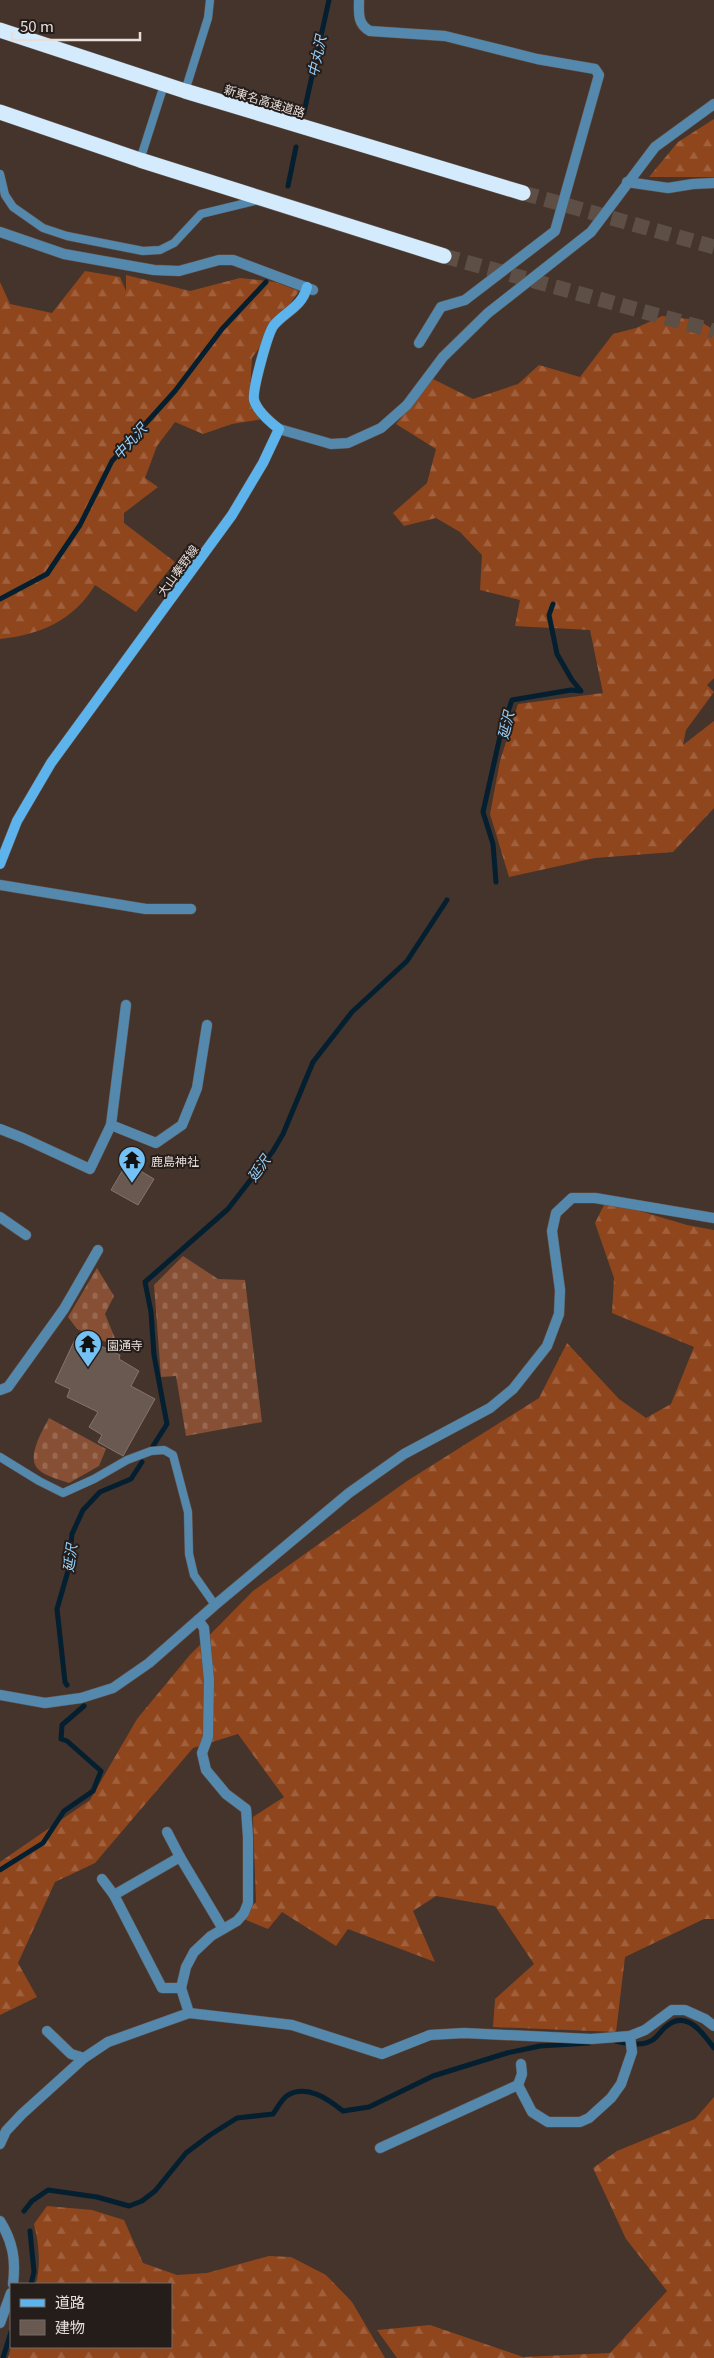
<svg xmlns="http://www.w3.org/2000/svg" width="714" height="2358" viewBox="0 0 714 2358" font-family="Georgia,'Noto Sans JP',serif">
  <style>
    .forest { fill: url(#forest-firs) }
    .cemetery { fill: url(#cemetery-stones) }
    .lines { fill: none; stroke-linecap: round; stroke-linejoin: round }
    .stream { stroke: #041f2f; stroke-width: 5 }
    .building { fill: #6a5951; stroke: #86736b }
    .motorway-tunnel { stroke: #5d4e46; stroke-width: 15; stroke-dasharray: 15 8; stroke-linecap: butt }
    .service-casing { stroke: #62534b; stroke-width: 9 }
    .minor-casing { stroke: #62534b; stroke-width: 11 }
    .secondary-casing { stroke: #62534b; stroke-width: 11 }
    .motorway-casing { stroke: #62534b; stroke-width: 16 }
    .service { stroke: #5488ac; stroke-width: 8 }
    .minor { stroke: #5488ac; stroke-width: 10 }
    .secondary { stroke: #5db4ed; stroke-width: 10 }
    .motorway { stroke: #d3ebfd; stroke-width: 15 }
    .labels { text-anchor: middle; dominant-baseline: central; stroke-width: 4; stroke-linejoin: round; paint-order: stroke }
    .street-label { font-size: 12px; fill: #e8ded9; stroke: #251d1a }
    .poi-label { font-size: 12px; fill: #e8ded9; stroke: #251d1a; text-anchor: start }
    .water-label { font-size: 14px; font-style: italic; fill: #95d1fc; stroke: #251d1a }
  </style>
  <defs>
    <pattern id="forest-firs" width="22" height="20" patternUnits="userSpaceOnUse" patternTransform="scale(1.25)"><rect width="22" height="20" fill="#90461d"/><path d="M5 1l3.5 6h-7zM16 11l3.5 6h-7z" fill="#a0603d"/></pattern>
    <pattern id="cemetery-stones" width="16" height="16" patternUnits="userSpaceOnUse" patternTransform="scale(1.25)"><rect width="16" height="16" fill="#874f34"/><path d="M2 7V4a2 2 0 0 1 4 0v3zM10 15v-3a2 2 0 0 1 4 0v3z" fill="#986851"/></pattern>
  </defs>
  <rect width="100%" height="100%" fill="#44342c"/>
  <g class="forest">
    <path d="M714,119V177H649L678,142Z"/>
    <path d="M85,271L120,277L126,291V275L190,291L240,278L275,282L299,291L252,358L250,391L263,419L232,424L203,434L175,422L157,446L145,478L158,487L124,513V523L175,562L136,612L95,585C74,620 40,635 0,639V282L10,304L52,313Z"/>
    <path d="M662,316L698,320L714,330V678L707,685L714,692L686,730L683,745L714,721V808L673,852L595,858L509,877L490,814L500,761L518,704L603,693L590,630L515,626L520,600L480,590L482,555L460,532L436,518L404,526L393,513L427,483L436,449L396,424L433,379L473,399L518,384L539,365L580,377L613,334L636,328Z"/>
    <path d="M606,1201L687,1225L714,1230V1919H704L625,1957L616,2032L493,2027L495,1999L534,1964L495,1906L436,1896L413,1911L435,1962L348,1929L336,1946L282,1912L268,1929L241,1918L256,1902L253,1817L284,1797L238,1734L193,1748L95,1863L55,1882L18,1963L37,1997L0,2015V1862L90,1800L137,1719L189,1656L253,1591L407,1481L539,1398L567,1343L619,1399L646,1418L671,1404L694,1347L612,1313L614,1278L595,1223Z"/>
    <path d="M714,2097V2358H397L377,2330L430,2325L523,2357L610,2353L667,2291L626,2239L593,2168L617,2151L695,2119Z"/>
    <path d="M47,2206L92,2210L124,2220L143,2263L177,2275L207,2273L269,2256L291,2257L326,2275L352,2302L385,2358H8L11,2347H171V2284H36C41,2264 39,2244 34,2224Z"/>
  </g>
  <g class="cemetery">
    <path d="M183,1256L218,1279L245,1280L262,1422L186,1436L176,1376L161,1377L154,1285Z"/>
    <path d="M97,1268L114,1296L105,1314L119,1348L77,1329L68,1317Z"/>
    <path d="M49,1418L106,1449L99,1466L69,1483C60,1480 46,1476 39,1470C25,1458 43,1430 49,1418Z"/>
  </g>
  <g class="lines">
    <g class="stream">
      <path d="M304,112L329,0"/>
      <path d="M288,186L296,147"/>
      <path d="M0,599L47,574L80,525L112,461L175,391L222,329L266,282"/>
      <path d="M496,882L493,844L483,812L501,732L512,700L571,690L581,691L572,680L557,654L549,615L553,604"/>
      <path d="M153,1446L167,1424L154,1355L151,1312L145,1282L228,1209L273,1151L283,1134L313,1062L352,1012L407,961L447,900"/>
      <path d="M67,1685L65,1682L57,1609L68,1571L72,1534L83,1510L100,1492L131,1479L142,1462"/>
      <path d="M0,1870L43,1843L64,1811L93,1791L101,1771L67,1741L61,1739L62,1725L84,1706"/>
      <path d="M612,2040C625,2043 642,2048 654,2039C659,2035 662,2029 668,2025C688,2010 704,2035 714,2048"/>
      <path d="M24,2211L32,2201L48,2190L97,2197L129,2206L142,2201L155,2191L186,2153L210,2135L237,2118L273,2114C277,2109 282,2098 288,2095C307,2084 328,2099 343,2111L369,2107L433,2076L507,2053L540,2046L589,2043"/>
      <path d="M30,2231L34,2272L31,2284"/>
      <path d="M3,2358L11,2332"/>
    </g>
  </g>
  <g class="building">
    <path d="M127,1163L154,1179L138,1205L111,1190Z"/>
    <path d="M77,1335L120,1355L119,1359L139,1371L131,1386L155,1399L123,1456L98,1442L102,1435L89,1427L98,1412L67,1397L70,1389L55,1382Z"/>
  </g>
  <g class="lines">
    <g class="motorway-tunnel">
      <path d="M523,193L714,247"/>
      <path d="M444,256L714,331"/>
    </g>
    <defs>
      <g id="service">
        <path d="M185,91L208,18L210,0"/>
        <path d="M140,160L164,85"/>
        <path d="M0,174L5,195L13,207L43,228L67,236L143,251L160,250L174,243L201,214L259,200"/>
        <path d="M0,1457L39,1481L63,1493L94,1479L127,1460L151,1451L164,1450L173,1455L188,1512L189,1554L194,1575L215,1605"/>
      </g>
      <g id="minor">
        <path d="M359,0C359,13 357,24 370,31L445,36L537,59L595,69L599,75L555,231L465,300L441,307L419,343"/>
        <path d="M627,182L668,188L693,184L714,183"/>
        <path d="M0,232L64,254L154,270L179,271L219,260H233L313,290"/>
        <path d="M279,429L331,444L348,443L381,428L407,405L443,357L488,313L591,232L655,147L714,104"/>
        <path d="M0,885L146,909H191"/>
        <path d="M111,1125L156,1143L182,1125L197,1088L207,1025"/>
        <path d="M0,1129L23,1138L90,1169L111,1125L126,1005"/>
        <path d="M0,1217L26,1235"/>
        <path d="M0,1390L8,1387L64,1309L98,1250"/>
        <path d="M0,1695L45,1703L81,1698L113,1688L149,1663L215,1605L349,1493L404,1454L490,1408L513,1389L547,1346L559,1314L560,1290L552,1231L556,1213L572,1198H595L714,1218"/>
        <path d="M167,1832L180,1857"/>
        <path d="M102,1879L114,1895"/>
        <path d="M181,1988H162L114,1895L180,1857L223,1929"/>
        <path d="M189,2013L181,1988L186,1967L194,1952L211,1936L237,1921L244,1913L248,1903V1837L246,1809L226,1794L206,1770L202,1753L208,1737L209,1680L204,1628L198,1620"/>
        <path d="M47,2031L71,2054L84,2058"/>
        <path d="M518,2085L522,2074L521,2064"/>
        <path d="M0,2144L6,2131L22,2114L84,2058L108,2042L189,2013L292,2025L382,2054L430,2035L464,2033L591,2039L630,2036L645,2030L672,2010H685L705,2019L714,2026"/>
        <path d="M380,2148L518,2085L532,2112L548,2122H580L589,2118L611,2098L621,2084L632,2052L630,2036"/>
        <path d="M0,2221C13,2242 16,2260 13,2284"/>
        <path d="M0,2323L11,2293"/>
      </g>
      <path id="secondary" d="M0,864L17,821L51,763L232,515L263,463L279,429C270,422 257,411 254,400C252,390 268,332 274,325C286,311 302,307 307,287"/>
      <g id="motorway">
        <path d="M0,30L185,91L523,193"/>
        <path d="M0,112L140,160L444,256"/>
      </g>
    </defs>
    <use href="#service" class="service-casing"/>
    <use href="#minor" class="minor-casing"/>
    <use href="#secondary" class="secondary-casing"/>
    <use href="#motorway" class="motorway-casing"/>
    <use href="#service" class="service"/>
    <use href="#minor" class="minor"/>
    <use href="#secondary" class="secondary"/>
    <use href="#motorway" class="motorway"/>
  </g>
  <defs>
    <symbol id="temple-pin" viewBox="-11 -11 22 30"><path d="M0 17L-7.5 6A9.5 9.5 0 1 1 7.5 6Z" fill="#73c1f5" stroke="#251d1a"/><path d="M0-6L5-2H3V0L6.5 2.5H4V6H1.5V3h-3V6H-4V2.5H-6.5L-3 0V-2H-5Z" fill="#111"/></symbol>
  </defs>
  <g fill-rule="evenodd">
    <use href="#temple-pin" x="116" y="1144" width="32" height="43"/>
    <use href="#temple-pin" x="72" y="1328" width="32" height="43"/>
  </g>
  <g class="labels">
    <g class="street-label">
      <text transform="translate(265 100) rotate(17)">新東名高速道路</text>
      <text transform="translate(177 570) rotate(-54)">大山秦野線</text>
    </g>
    <g class="poi-label">
      <text x="151" y="1160">鹿島神社</text>
      <text x="107" y="1344">園通寺</text>
    </g>
    <g class="water-label">
      <text transform="translate(316 56) rotate(-78)">中丸沢</text>
      <text transform="translate(129 441) rotate(-48)">中丸沢</text>
      <text transform="translate(505 725) rotate(-76)">延沢</text>
      <text transform="translate(258 1168) rotate(-54)">延沢</text>
      <text transform="translate(69 1558) rotate(-82)">延沢</text>
    </g>
  </g>
  <rect x="10" y="2283" width="162" height="65" fill="#251d1a" stroke="#736a66"/>
  <rect x="20" y="2299" width="25" height="8" fill="#5db4ed" stroke="#736a66"/>
  <text x="55" y="2308" font-size="15" fill="#e8ded9">道路</text>
  <rect x="20" y="2320" width="25" height="15" fill="#6a5951" stroke="#736a66"/>
  <text x="55" y="2333" font-size="15" fill="#e8ded9">建物</text>
  <path d="M12 32v8h128v-8" fill="none" stroke="#e8ded9" stroke-width="2.5"/>
  <text x="20" y="32" font-size="15" fill="#e8ded9" stroke="#251d1a" stroke-width="4" paint-order="stroke">50 m</text>
</svg>
